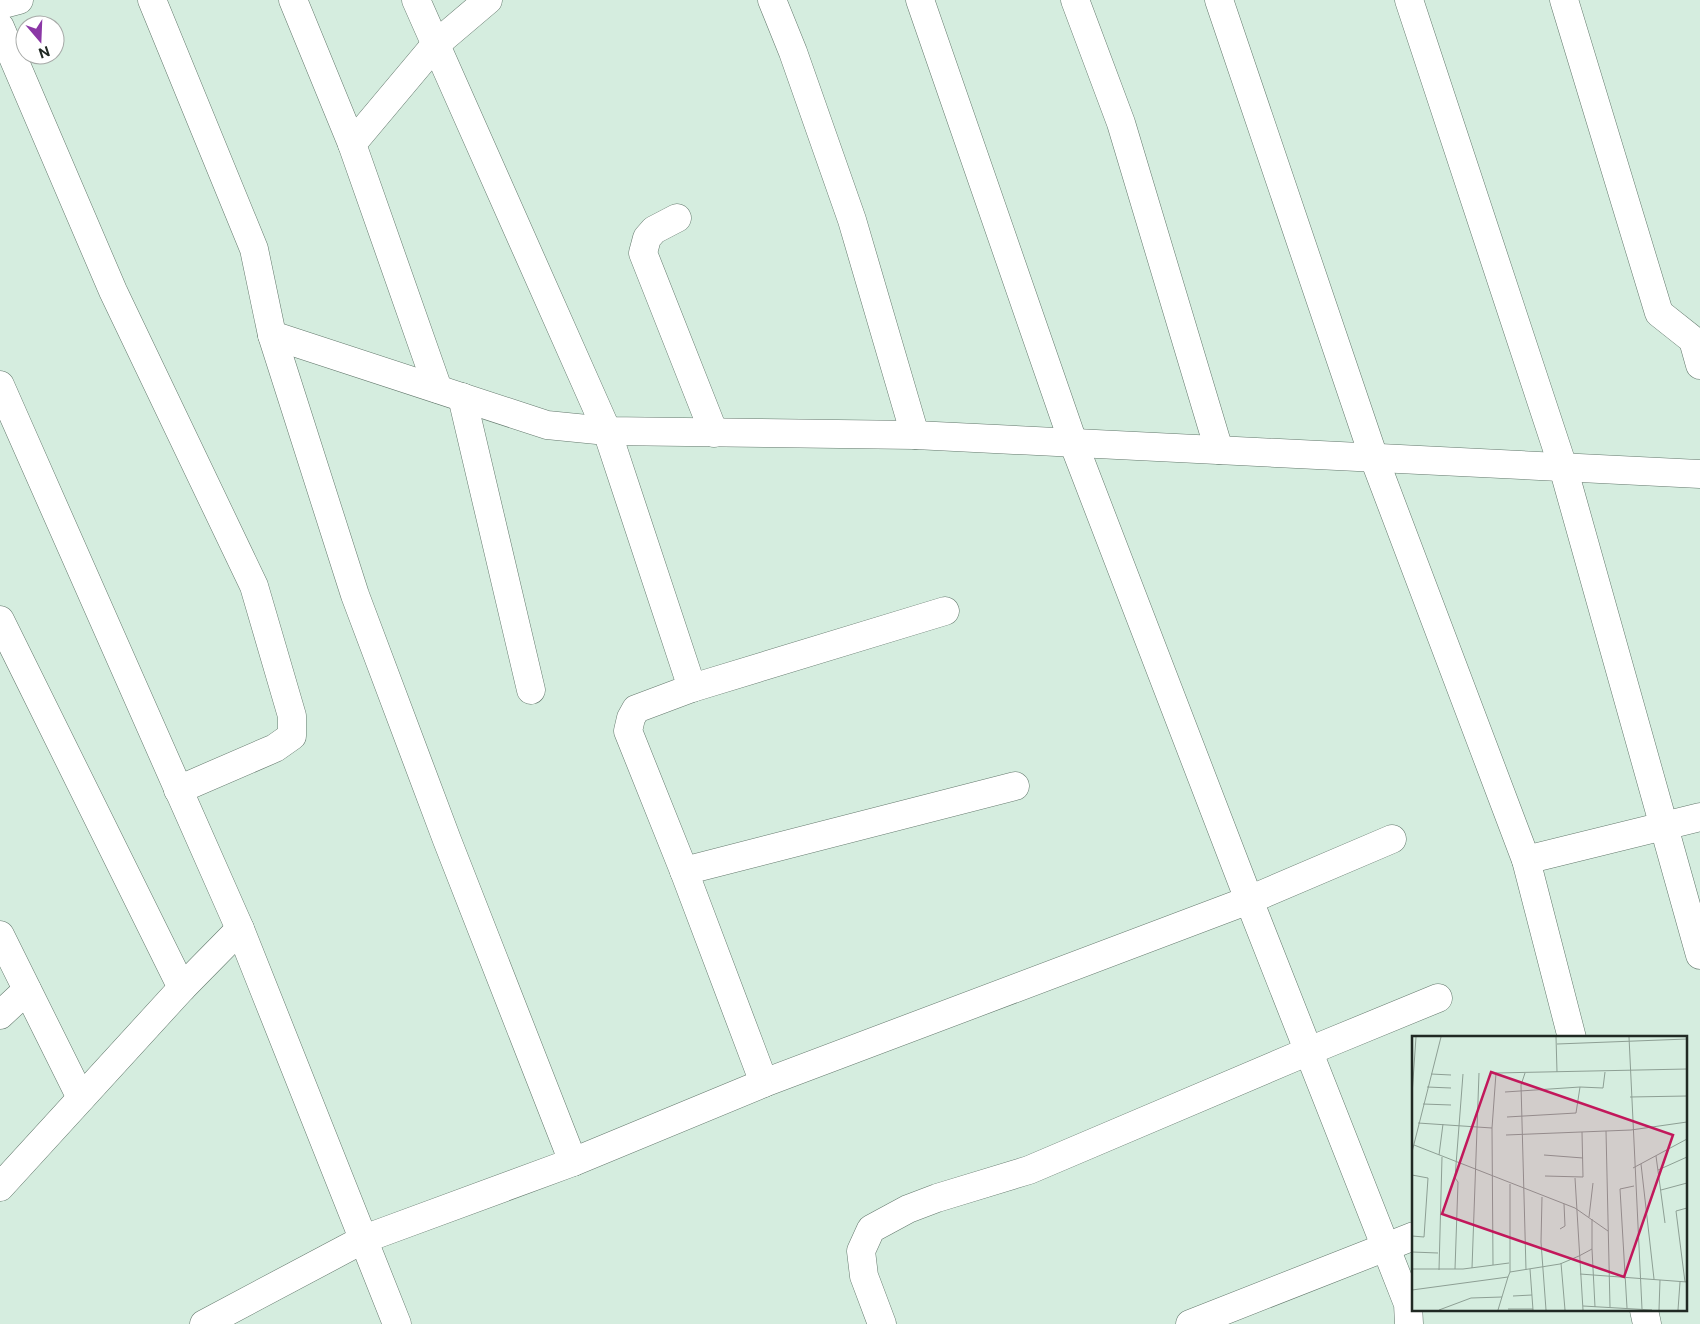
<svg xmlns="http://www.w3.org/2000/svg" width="1700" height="1324" viewBox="0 0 1700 1324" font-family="'Public Sans',sans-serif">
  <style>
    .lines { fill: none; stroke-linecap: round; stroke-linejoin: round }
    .minor-casing { stroke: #63786c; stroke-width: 29 }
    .minor { stroke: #fff; stroke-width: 28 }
    .inset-road { fill: none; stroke: #8d9f94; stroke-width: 1 }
    .view { fill: #c2185b; fill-opacity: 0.15; stroke: #c2185b; stroke-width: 2.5 }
    .inset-edge { fill: none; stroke: #202923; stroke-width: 2.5 }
  </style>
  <rect width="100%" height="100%" fill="#d5eddf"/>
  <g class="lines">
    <defs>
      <g id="minor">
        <path d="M152,0L254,249L272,335L355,595L447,840L573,1162"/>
        <path d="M293,0L352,144"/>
        <path d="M416,0L607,431L692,688"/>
        <path d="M772,0L793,52L852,220L915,435"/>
        <path d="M920,0L1073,442L1249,900L1408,1304L1409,1324"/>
        <path d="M1075,0L1121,123L1219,450"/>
        <path d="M1219,0L1374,458L1526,860L1572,1038"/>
        <path d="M1409,0L1563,467L1700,955"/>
        <path d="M1564,0L1659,313L1693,340L1700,365"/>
        <path d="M0,5L19,0"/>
        <path d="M0,27L113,291L254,586L292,716V736L275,748L178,790"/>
        <path d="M677,218L654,230L647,238L643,253L714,433"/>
        <path d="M272,335L547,425L607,431L915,435L1700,474"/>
        <path d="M0,385L240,929L397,1324"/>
        <path d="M438,389L352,144L435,45L488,0"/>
        <path d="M462,397L531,690"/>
        <path d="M0,620L182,988"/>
        <path d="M1526,860L1700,817"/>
        <path d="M684,871L1015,786"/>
        <path d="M0,935L81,1098"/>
        <path d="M0,1015L27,990"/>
        <path d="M764,1083L684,871L628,731L631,718L636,709L692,688L945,611"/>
        <path d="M0,1187L182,988L240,929"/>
        <path d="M1644,1310L1647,1324"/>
        <path d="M204,1324L364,1239L573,1162L764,1083L1249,900L1392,839"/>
        <path d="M882,1324L864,1276L861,1251L871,1229L908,1209L937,1198L1029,1170L1309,1051L1438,998"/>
        <path d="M1190,1324L1414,1236"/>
      </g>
    </defs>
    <use href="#minor" class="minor-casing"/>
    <use href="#minor" class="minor"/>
  </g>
  <g transform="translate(1412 1036)">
    <rect width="275" height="275" fill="#d5eddf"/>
    <path class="inset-road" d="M144,1L145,36M217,1L230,273M145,8L275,3M113,37L109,49L114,234M19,38L39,39M15,51L39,52M93,56L168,51M0,59L4,1M218,61L275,60M11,68L39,69M95,81L164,77L168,51L191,52L193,36M6,87L80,92M194,95L198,271M94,99L219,94L275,86M2,109L163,172L196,195M0,116L29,1M27,119L31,88M132,119L171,122M244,120L253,187M229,128L242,243M221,132L275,103M246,134L275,121M0,139L16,142L12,201L0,200M133,140L171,141L170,96M163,142L171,274M249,154L275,147M130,161L129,206L134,274M177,181L181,147M148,193L153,190L152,168M180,213L183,271M0,216L26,217M149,227L153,274M81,229L80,92L84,37L275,33M60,232L67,37M0,233H51L97,227M43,233L46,146L43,142L51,38M118,233L121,274M27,234L30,121M98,236V148M168,238L275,246M273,246L264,175L275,172M0,254L96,241L98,236L148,228L167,220L180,213V183M101,260L120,259M171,270L240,274M215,272L208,153L222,150M96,273H121M27,274L59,262L90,261M86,274L96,241M247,274L248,244M266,274L268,246"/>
    <path class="view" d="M79,36L261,99L212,241L30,178Z"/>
    <rect width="275" height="275" class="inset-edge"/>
  </g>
  <g transform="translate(40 40) rotate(161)"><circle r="24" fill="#ffffff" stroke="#a6a9a7"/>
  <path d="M0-4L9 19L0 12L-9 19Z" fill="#8b37a6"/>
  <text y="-8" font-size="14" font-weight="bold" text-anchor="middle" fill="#202923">N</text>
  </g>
</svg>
